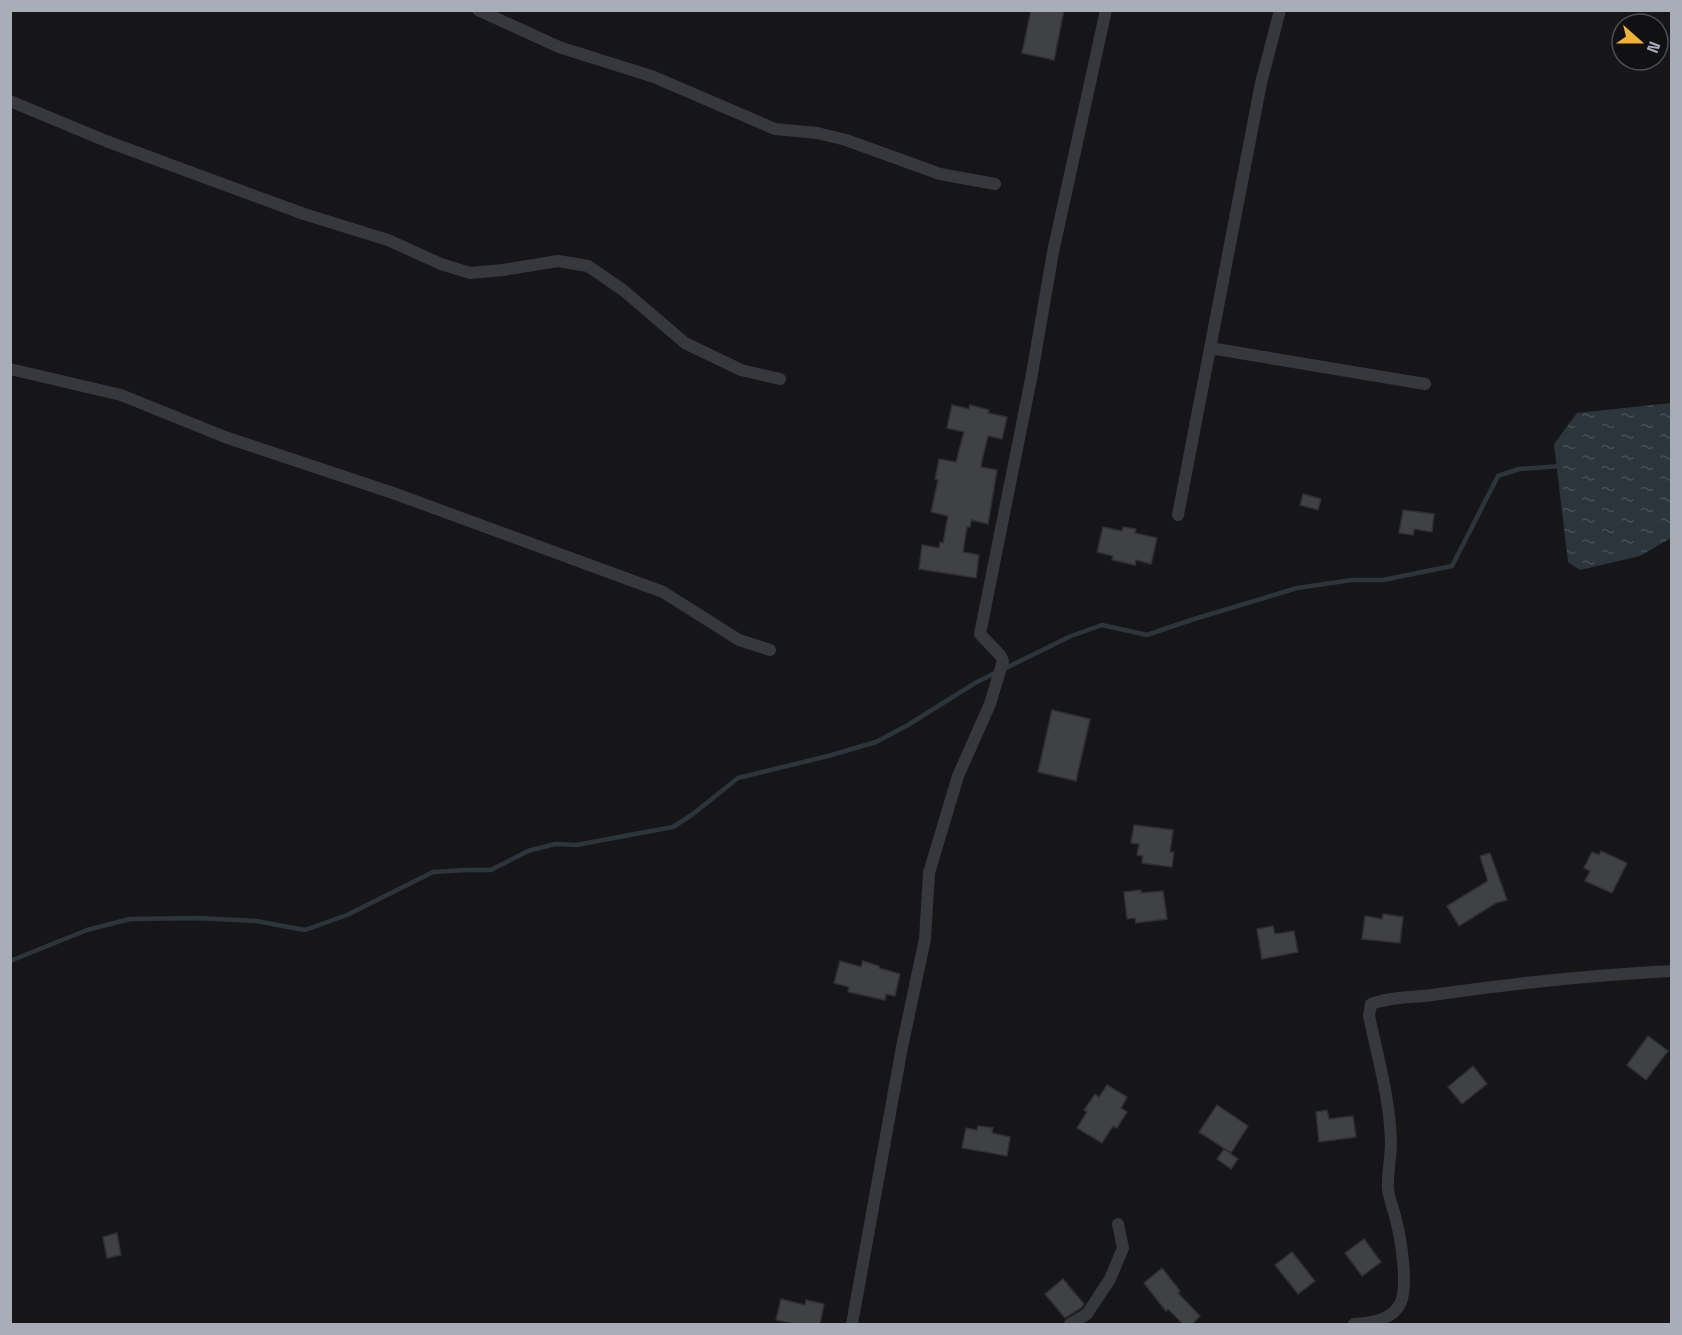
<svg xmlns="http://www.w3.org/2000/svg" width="1682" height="1335" viewBox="0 0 1682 1335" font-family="'Space Grotesk',sans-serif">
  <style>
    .water { fill: url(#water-ripples) }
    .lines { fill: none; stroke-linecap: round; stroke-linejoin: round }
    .stream { stroke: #2c353c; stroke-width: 4.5 }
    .building { fill: #404145; stroke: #303034; stroke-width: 1.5 }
    .minor { stroke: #37383d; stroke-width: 12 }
  </style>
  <defs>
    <pattern id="water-ripples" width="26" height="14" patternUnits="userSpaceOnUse" patternTransform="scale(1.5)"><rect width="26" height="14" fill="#2c353c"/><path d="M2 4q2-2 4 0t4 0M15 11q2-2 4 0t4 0" fill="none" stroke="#485056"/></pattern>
  </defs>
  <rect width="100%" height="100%" fill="#161618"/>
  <path class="water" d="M1671,403V538L1640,556L1580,570L1568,562L1554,444L1577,413Z"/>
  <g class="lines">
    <g class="stream">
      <path d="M1004,669L1071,636L1102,625L1147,635L1191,620L1297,588L1352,580H1383L1452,566L1498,476L1519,469L1561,466"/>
      <path d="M10,961L87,930L130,919L197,918L256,921L305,930L347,915L433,872L466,870H491L528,851L555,844L576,845L673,827L693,814L738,778L828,756L876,742L908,725L975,683L997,672"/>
    </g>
  </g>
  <g class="building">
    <path d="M1031,10H1064L1054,60L1022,53Z"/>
    <path d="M952,405L969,409L970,405L989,410L988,413L1007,417L1002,439L988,436L982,460L981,467L997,470L988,524L971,520L970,527H967L963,552L979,555L976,578L919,569L922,545L939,548L940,542L943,543L948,516L931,512L938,480L935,479L939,459L956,462L964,432L947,428Z"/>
    <path d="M1303,494L1321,499L1318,510L1300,505Z"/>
    <path d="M1403,510L1434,514L1432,532L1414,529L1413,535L1399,533Z"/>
    <path d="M1103,527L1122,531L1123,527L1136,529L1135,533L1157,538L1151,564L1136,560L1135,565L1112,560L1113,556L1097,552Z"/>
    <path d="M1052,710L1090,719L1076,781L1038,772Z"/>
    <path d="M1134,825L1173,830L1170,852H1174L1172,867L1142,863L1143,856L1137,855L1139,844L1131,843Z"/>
    <path d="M1601,851L1627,863L1612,893L1585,881L1590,871L1584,868L1592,852L1599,855Z"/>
    <path d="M1490,853L1507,900L1496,903L1459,926L1447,906L1488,881L1480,856Z"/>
    <path d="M1141,890V893L1163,891L1167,919L1136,923L1135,918L1127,919L1124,892Z"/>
    <path d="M1383,914L1403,917L1400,943L1362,939L1365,916L1382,919Z"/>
    <path d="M1273,926L1275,934L1294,931L1298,952L1262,959L1257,929Z"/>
    <path d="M840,961L861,967L863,961L879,966V968L900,974L895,996L886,994L885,1000L848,992L849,987L834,983Z"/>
    <path d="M1648,1036L1668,1051L1646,1080L1627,1065Z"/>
    <path d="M1473,1066L1487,1084L1462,1104L1448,1087Z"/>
    <path d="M1107,1085L1127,1097L1121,1108L1127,1112L1117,1128L1113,1126L1102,1143L1077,1128L1087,1112L1084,1110L1095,1094L1099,1097Z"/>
    <path d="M1217,1105L1248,1126L1231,1153L1199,1132Z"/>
    <path d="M1327,1110L1329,1119L1353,1116L1356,1137L1319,1142L1316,1112Z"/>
    <path d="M978,1126L993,1128L992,1133L1010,1137L1007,1156L962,1148L966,1128L977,1130Z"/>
    <path d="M1224,1149L1238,1159L1231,1169L1217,1159Z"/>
    <path d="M117,1233L121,1255L107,1258L103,1237Z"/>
    <path d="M1364,1239L1381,1262L1362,1276L1345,1253Z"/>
    <path d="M1292,1252L1315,1281L1298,1294L1275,1265Z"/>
    <path d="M1162,1268L1180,1291L1178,1293L1200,1316L1192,1324H1183L1168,1309L1166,1311L1144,1283Z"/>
    <path d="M1063,1279L1084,1304L1081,1308L1065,1318L1045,1294Z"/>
    <path d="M781,1299L805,1305L806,1300L824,1304L820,1324H796L776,1320Z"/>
  </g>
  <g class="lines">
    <g class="minor">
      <path d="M478,10L559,47L654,77L775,129L817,133L846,140L940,174L995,184"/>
      <path d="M10,101L106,141L304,214L388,240L441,264L470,273L503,270L558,261L588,266L623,290L685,343L741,370L780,379"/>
      <path d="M1210,348L1425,384"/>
      <path d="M10,369L121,395L225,437L393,493L663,592L739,640L770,650"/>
      <path d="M1178,515L1261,83L1280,10"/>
      <path d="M852,1324L902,1047L925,939L929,873L958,776L990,704L1003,661L1000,655L980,634L1032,374L1053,252L1106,10"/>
      <path d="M1070,1324L1087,1314L1110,1279L1123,1248L1118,1224"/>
      <path d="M1354,1324C1372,1323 1393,1320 1401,1302C1408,1284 1401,1239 1396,1220C1394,1210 1389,1199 1388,1189C1387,1174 1391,1158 1391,1143C1390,1100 1378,1058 1369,1016L1371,1004C1392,996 1416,998 1439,994C1516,983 1593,975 1672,971"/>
    </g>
  </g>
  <rect width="1682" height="1335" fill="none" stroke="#a8adb8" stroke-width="24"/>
  <g transform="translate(1640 42) rotate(111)"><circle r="28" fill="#111113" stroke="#4d4f55" stroke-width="1.5"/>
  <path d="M0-4.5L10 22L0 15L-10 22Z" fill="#f2b134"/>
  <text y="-9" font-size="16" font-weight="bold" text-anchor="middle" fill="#a8adb8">N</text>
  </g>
</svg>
